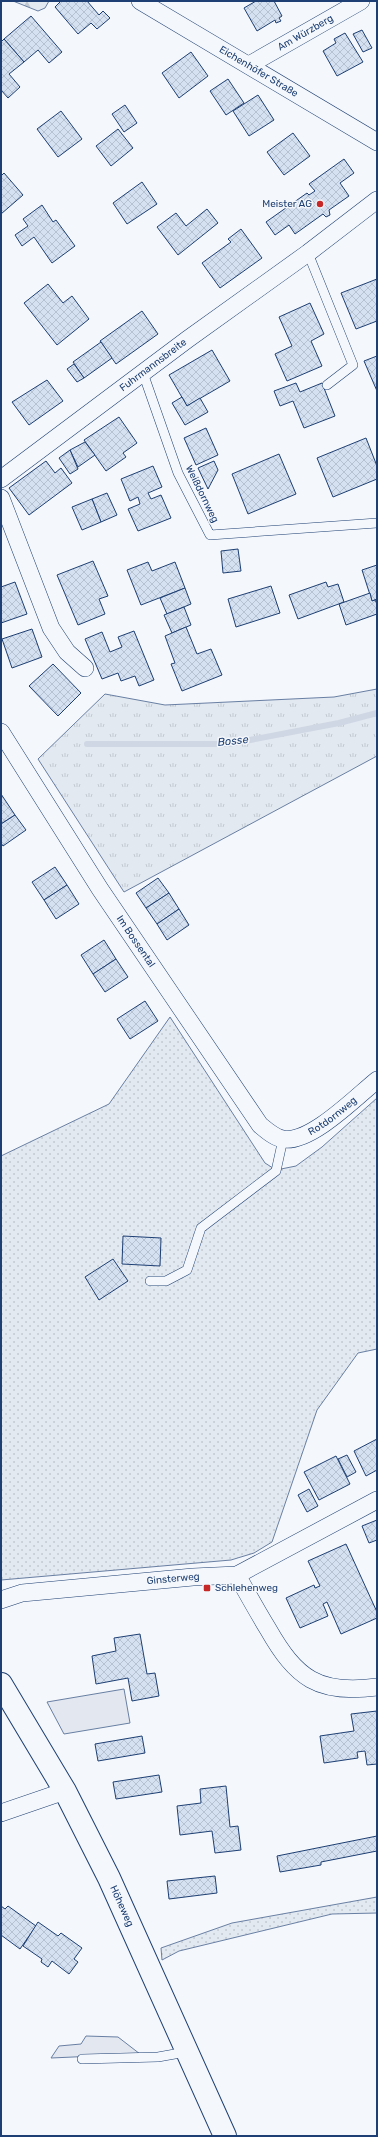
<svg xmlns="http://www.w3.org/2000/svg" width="378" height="2137" viewBox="0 0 378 2137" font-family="Rubik,sans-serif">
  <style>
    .grass { fill: url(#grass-dots); stroke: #687fa3 }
    .forest { fill: url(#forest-firs); stroke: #687fa3 }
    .park { fill: url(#park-tufts); stroke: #687fa3 }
    .parking { fill: #e3e8f0; stroke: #687fa3 }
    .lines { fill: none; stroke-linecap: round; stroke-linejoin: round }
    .stream { stroke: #cfd7e4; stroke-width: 6 }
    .building { fill: url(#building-cross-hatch); stroke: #1d3f73 }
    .service-casing { stroke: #1d3f73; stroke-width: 10 }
    .minor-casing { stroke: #1d3f73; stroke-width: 18 }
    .tertiary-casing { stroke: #1d3f73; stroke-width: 24 }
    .service { stroke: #f4f7fb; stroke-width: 9 }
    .minor { stroke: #f4f7fb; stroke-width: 17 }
    .tertiary { stroke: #f4f7fb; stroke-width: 22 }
    .poi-dot { fill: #c62828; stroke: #f4f7fb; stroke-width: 1.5 }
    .labels { text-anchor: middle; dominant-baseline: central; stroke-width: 3; stroke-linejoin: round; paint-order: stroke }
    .street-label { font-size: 10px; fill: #1d3f73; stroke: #f4f7fb }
    .poi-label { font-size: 10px; fill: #1d3f73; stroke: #f4f7fb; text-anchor: end }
    .water-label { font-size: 11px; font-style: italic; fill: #1d3f73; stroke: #f4f7fb }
  </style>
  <defs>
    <pattern id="grass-dots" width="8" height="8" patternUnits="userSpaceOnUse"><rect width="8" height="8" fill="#e3e9f0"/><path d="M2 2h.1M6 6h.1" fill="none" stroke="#c2c9d1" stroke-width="1.8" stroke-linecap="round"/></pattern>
    <pattern id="forest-firs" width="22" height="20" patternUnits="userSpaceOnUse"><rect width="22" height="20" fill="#e3e9f0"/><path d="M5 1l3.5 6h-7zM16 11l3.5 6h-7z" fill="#c2c9d1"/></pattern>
    <pattern id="park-tufts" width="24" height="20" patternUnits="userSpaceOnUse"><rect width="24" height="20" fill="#e3e9f0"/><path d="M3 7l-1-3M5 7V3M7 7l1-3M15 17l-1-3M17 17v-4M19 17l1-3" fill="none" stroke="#c2c9d1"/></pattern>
    <pattern id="building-cross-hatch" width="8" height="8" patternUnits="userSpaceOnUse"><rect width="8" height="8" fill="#d5e0f0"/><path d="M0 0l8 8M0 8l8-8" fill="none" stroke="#b6c1d1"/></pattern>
  </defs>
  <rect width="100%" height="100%" fill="#f4f7fb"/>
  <g class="grass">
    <path d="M170,1017L265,1163L276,1170L296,1166L322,1147L377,1098V1349L358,1353L317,1410L272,1542L254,1553L231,1560L1,1580V1156L109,1104Z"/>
    <path d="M377,1897V1913L332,1914L179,1951L162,1960L161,1948L232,1923Z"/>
  </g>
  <path class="forest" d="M13,1H49L45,8L38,11Z"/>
  <path class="park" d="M377,689V756L124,892L38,759L105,694L165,705L334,697Z"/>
  <g class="parking">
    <path d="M124,1689L130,1723L64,1734L47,1702Z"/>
    <path d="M86,2036L118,2037L140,2054L51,2058L59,2046L81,2044Z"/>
  </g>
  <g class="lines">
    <path class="stream" d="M87,744H229L339,723L377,713"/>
  </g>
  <g class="building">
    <path d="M61,1H87L99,15L103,11L110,18L97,29L91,23L78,34L55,7Z"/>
    <path d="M256,1H274L282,16L279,18L281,21L276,23L275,20L257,31L244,8Z"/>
    <path d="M31,16L62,52L49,63L38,50L24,62L4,39Z"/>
    <path d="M362,30L372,48L363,52L353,34Z"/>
    <path d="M345,33L363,62L337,76L323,51L336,43L334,39Z"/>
    <path d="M4,39L24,62L9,74L20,87L8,98L1,90V42Z"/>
    <path d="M191,52L208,76L179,98L162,73Z"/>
    <path d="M228,79L244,103L226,115L210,91Z"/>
    <path d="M258,95L274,120L249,136L233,111Z"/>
    <path d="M125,105L137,123L124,132L112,114Z"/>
    <path d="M61,111L82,139L58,157L37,129Z"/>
    <path d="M118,129L133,148L111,166L96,146Z"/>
    <path d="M293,133L310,156L284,175L267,152Z"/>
    <path d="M344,159L354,173L340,183L349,196L329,210L330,215L326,217L323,214L295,234L289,225L275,235L266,222L307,193L309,195L315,191L309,184Z"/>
    <path d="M4,173L23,195L1,214V176Z"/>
    <path d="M142,182L157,204L127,224L113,203Z"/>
    <path d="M42,205L53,222L56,220L75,246L52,263L34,237L22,246L15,235L28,226L23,219Z"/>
    <path d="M207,209L218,223L178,255L157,227L176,213L186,226Z"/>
    <path d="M241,229L262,258L220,288L202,263L231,242L228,239Z"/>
    <path d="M377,279V321L356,329L341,293Z"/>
    <path d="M48,284L63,303L72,296L89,319L57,345L24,303Z"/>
    <path d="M310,303L324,334L311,341L322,366L287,381L275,354L292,346L279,317Z"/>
    <path d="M142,311L158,334L116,364L100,341Z"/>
    <path d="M101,342L112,358L84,378L73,362Z"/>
    <path d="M212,350L230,381L187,406L169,375Z"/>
    <path d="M377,356V391L364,361Z"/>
    <path d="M74,364L84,378L77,382L67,369Z"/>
    <path d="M47,380L63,401L29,425L12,402Z"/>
    <path d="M296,383L300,392L322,383L335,416L304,428L293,401L280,406L274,391Z"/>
    <path d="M182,397L187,406L200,398L208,412L185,425L172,403Z"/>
    <path d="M119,417L137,443L123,453L126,457L106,471L84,440Z"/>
    <path d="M206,428L218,455L196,465L184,438Z"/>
    <path d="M366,438L377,466V479L333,497L317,458Z"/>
    <path d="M85,442L95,455L78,467L70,450Z"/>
    <path d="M70,450L78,469L70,474L59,458Z"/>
    <path d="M279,454L296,494L248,514L232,474Z"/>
    <path d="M46,461L55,473L61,468L72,483L29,515L9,488Z"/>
    <path d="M214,461L218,470L208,489L198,468Z"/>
    <path d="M153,466L162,487L148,493L151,499L161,495L171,518L138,531L128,509L140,504L138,497L130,501L121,479Z"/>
    <path d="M107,493L117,515L101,522L92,499Z"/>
    <path d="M92,499L101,522L82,530L72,507Z"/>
    <path d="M238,549L241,571L223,573L221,551Z"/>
    <path d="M93,561L108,596L99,599L105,614L78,625L57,575Z"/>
    <path d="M148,562L152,571L175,562L185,588L141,605L127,570Z"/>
    <path d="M377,565V599L372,601L362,570Z"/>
    <path d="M15,582L27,614L1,623V587Z"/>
    <path d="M326,582L328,587L338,584L344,602L298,619L289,595Z"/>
    <path d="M271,586L280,613L236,627L228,599Z"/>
    <path d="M185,588L191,604L167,614L160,598Z"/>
    <path d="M370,593L372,601L375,600L377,604V614L346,625L339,604Z"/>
    <path d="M184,607L191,625L172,633L164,615Z"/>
    <path d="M186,627L197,654L211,649L222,675L182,691L171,664L175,663L165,636Z"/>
    <path d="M32,629L42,657L12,668L2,639Z"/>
    <path d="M134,631L154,680L139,686L135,676L121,681L118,673L102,679L85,639L102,632L110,652L122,647L118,637Z"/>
    <path d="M53,664L81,693L58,716L29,686Z"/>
    <path d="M1,794L15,815L1,824Z"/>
    <path d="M15,815L26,830L3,846L1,843V824Z"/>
    <path d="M55,867L67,885L44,900L32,882Z"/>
    <path d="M158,878L169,893L146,908L136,893Z"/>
    <path d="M67,885L79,904L56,919L44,900Z"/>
    <path d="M169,893L179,909L157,924L146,908Z"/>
    <path d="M179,909L189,925L167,940L157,924Z"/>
    <path d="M104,940L116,959L93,974L81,955Z"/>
    <path d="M116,959L128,977L105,992L93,974Z"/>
    <path d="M145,1001L158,1021L130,1039L117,1019Z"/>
    <path d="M123,1236L161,1238L160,1266L122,1264Z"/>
    <path d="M113,1259L128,1281L99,1300L85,1277Z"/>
    <path d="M377,1439V1470L366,1476L354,1451Z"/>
    <path d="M347,1455L356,1472L347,1477L338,1459Z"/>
    <path d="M336,1456L350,1484L319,1500L304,1472Z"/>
    <path d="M309,1489L318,1506L307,1512L298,1495Z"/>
    <path d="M377,1520V1540L369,1543L362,1526Z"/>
    <path d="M346,1544L377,1612V1618L341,1634L327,1602L323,1604L328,1616L300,1628L286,1598L314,1585L315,1588L320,1586L308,1561Z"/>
    <path d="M140,1634L147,1674L155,1673L159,1696L132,1701L128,1678L96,1684L92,1656L116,1651L114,1638Z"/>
    <path d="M377,1711V1764L367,1765L365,1751L357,1752L358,1758L324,1763L320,1736L354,1731L351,1714Z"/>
    <path d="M142,1736L145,1753L98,1761L95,1744Z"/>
    <path d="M159,1775L162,1792L116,1799L113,1782Z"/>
    <path d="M226,1786L230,1827L238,1826L241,1850L215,1853L212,1831L180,1835L177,1806L201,1803L200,1789Z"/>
    <path d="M377,1836V1851L321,1862V1865L280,1872L277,1856Z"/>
    <path d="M215,1876L217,1893L169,1899L167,1881Z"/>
    <path d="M1,1906L5,1909L8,1906L36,1926L20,1949L1,1935Z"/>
    <path d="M38,1922L58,1936L61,1933L82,1948L74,1959L78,1962L69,1974L52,1961L48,1967L41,1962L42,1959L23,1946Z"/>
  </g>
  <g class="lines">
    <defs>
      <g id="service">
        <path d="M308,253L353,365L327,385"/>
        <path d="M143,373L178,473L210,535L377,523"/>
        <path d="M150,1281H166L187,1270L201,1228L276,1171L283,1139"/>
        <path d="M82,2059L158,2057L186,2052"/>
      </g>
      <g id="minor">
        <path id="s1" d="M140,1L377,142"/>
        <path id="s2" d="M249,65L361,1"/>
        <path id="s3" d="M1,479L188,339L308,253L377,200"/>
        <path d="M1,498L51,628L67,652L85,668"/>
        <path id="s4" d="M1,732L100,889L260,1125C266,1130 275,1138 283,1139C310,1144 356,1097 377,1080"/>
        <path d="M237,1575C247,1593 257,1611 268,1629C296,1678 318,1695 377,1687"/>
        <path id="s5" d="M1,1600L22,1593L193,1577L237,1575L377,1500"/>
        <path d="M1,1813L65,1791"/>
      </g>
      <g id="tertiary">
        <path id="s6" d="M1,1684L65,1791L109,1878L225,2136"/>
      </g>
    </defs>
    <use href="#service" class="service-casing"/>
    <use href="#minor" class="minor-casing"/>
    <use href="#tertiary" class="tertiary-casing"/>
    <use href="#service" class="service"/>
    <use href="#minor" class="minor"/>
    <use href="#tertiary" class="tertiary"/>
  </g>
  <g class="poi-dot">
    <circle cx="320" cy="204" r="4"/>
    <rect x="203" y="1584" width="8" height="8" rx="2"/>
  </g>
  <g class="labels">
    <g class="street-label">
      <text stroke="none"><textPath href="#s2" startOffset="65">Am Würzberg</textPath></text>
      <text stroke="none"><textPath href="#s1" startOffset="138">Eichenhöfer Straße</textPath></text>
      <text stroke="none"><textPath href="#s3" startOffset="190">Fuhrmannsbreite</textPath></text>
      <text transform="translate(202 494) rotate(64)">Weißdornweg</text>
      <text stroke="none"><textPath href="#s4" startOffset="249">Im Bossental</textPath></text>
      <text stroke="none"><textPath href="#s4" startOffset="554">Rotdornweg</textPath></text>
      <text stroke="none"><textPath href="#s5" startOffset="174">Ginsterweg</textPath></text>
      <text stroke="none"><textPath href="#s6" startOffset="253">Höheweg</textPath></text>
    </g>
    <g class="poi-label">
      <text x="312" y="204">Meister AG</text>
      <text x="215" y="1588" text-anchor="start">Schlehenweg</text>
    </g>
    <g class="water-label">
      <text transform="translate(233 741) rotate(-6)">Bosse</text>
    </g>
  </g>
  <rect width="378" height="2137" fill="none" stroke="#1d3f73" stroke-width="4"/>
</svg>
